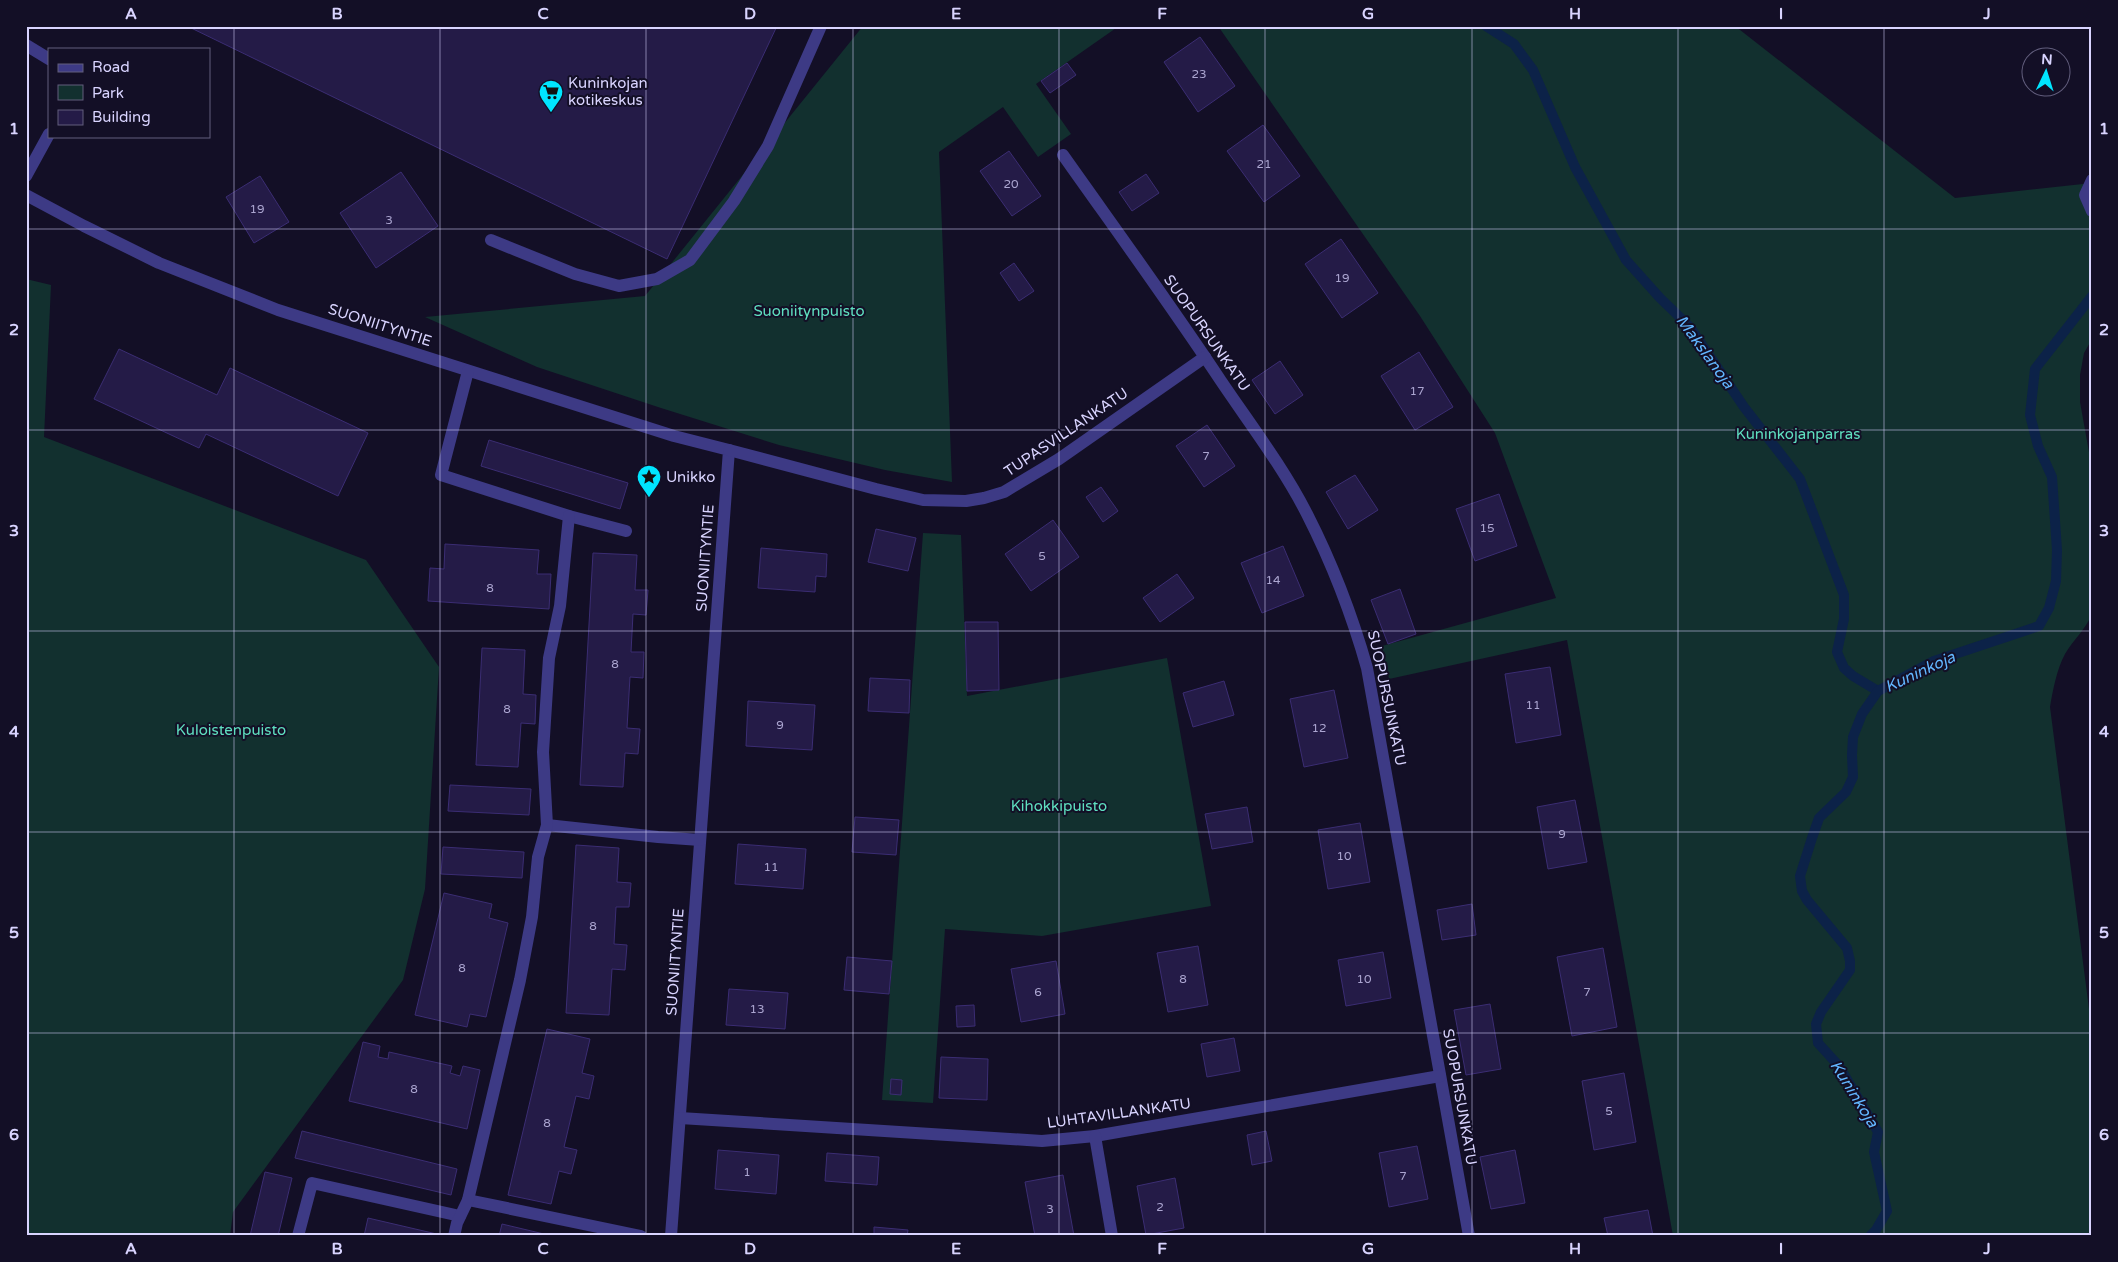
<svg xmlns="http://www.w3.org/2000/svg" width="2118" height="1262" viewBox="0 0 2118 1262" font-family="'Varela Round',sans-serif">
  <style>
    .green { fill: #12302f }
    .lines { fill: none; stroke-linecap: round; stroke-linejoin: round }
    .stream { stroke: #0c2248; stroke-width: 10 }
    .building { fill: #241b47; stroke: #3b2d73 }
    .minor { stroke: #3d3a85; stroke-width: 12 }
    .grid { fill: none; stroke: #d9d4ff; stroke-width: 1; stroke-opacity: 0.55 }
    .labels { text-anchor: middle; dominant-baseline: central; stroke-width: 4; stroke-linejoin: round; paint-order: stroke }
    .number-label { font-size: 12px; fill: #aca6d1 }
    .poi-label { font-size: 15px; fill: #d9d4ff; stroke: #130f26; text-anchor: start }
    .park-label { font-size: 15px; fill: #5fe0c0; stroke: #130f26 }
    .street-label { font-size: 15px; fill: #d9d4ff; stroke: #130f26 }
    .water-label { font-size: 16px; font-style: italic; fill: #62b6ff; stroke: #130f26 }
    .neatline { fill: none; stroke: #d9d4ff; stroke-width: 2 }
    .grid-label { font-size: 16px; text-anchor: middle; font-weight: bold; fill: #d9d4ff }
  </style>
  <rect width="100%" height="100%" fill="#130f26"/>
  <g class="green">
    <path d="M863,26H1119L1036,84L1071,134L1038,157L1003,107L939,152L952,482L885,470L779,445L661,408L537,367L425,317L645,296Z"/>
    <path d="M1218,26H1735L1955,198L2092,183V339L2084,353L2080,375V402L2092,469V614C2086,629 2073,640 2065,654C2057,669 2053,689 2050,707L2092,1032V1236H1673L1567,640L1389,679L1382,646L1556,598L1495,433L1420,316Z"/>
    <path d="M26,279L51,285L44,437L366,560L439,667L425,889L403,980L233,1212L230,1236H26Z"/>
    <path d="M923,533L961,535L967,696L1167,658L1211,906L1042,936L945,929L933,1103L882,1100Z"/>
  </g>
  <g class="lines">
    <g class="stream">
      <path d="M1486,26L1514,44L1533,70L1575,167L1626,260L1660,298L1690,327L1744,407L1800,479L1844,595V619L1837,652L1844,668L1853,676L1878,691"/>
      <path d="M1870,1236L1876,1230L1887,1211L1874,1152L1878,1132L1839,1066L1818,1043L1816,1024L1821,1012L1850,970V961L1847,948L1807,900L1802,891L1800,876L1812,838L1819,818L1846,792L1853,777L1852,755L1853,737L1862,714L1878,691L1934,661L2039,626L2049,608L2056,581L2057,550L2052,477L2038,446L2030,415L2035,369L2092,296"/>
    </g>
  </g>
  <g class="building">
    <path d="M187,26H777L667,259Z"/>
    <path d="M1200,37L1235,86L1198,112L1164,62Z"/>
    <path d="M1067,63L1076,75L1050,93L1041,81Z"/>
    <path d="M1263,125L1300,176L1264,202L1227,151Z"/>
    <path d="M1009,151L1041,196L1012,216L980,171Z"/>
    <path d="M401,172L438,226L376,268L340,213Z"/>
    <path d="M1146,174L1159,193L1132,211L1119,192Z"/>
    <path d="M260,176L289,222L254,243L226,197Z"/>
    <path d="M1341,239L1378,293L1342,318L1305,264Z"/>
    <path d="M1014,263L1034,291L1019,301L1000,273Z"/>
    <path d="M119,349L217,395L230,368L368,433L338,496L206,434L199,448L94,399Z"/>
    <path d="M1419,352L1453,407L1415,430L1381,376Z"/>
    <path d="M1280,361L1303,395L1275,414L1252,380Z"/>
    <path d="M1207,425L1235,466L1204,487L1176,446Z"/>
    <path d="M489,440L628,483L620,509L481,466Z"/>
    <path d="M1355,475L1378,510L1348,529L1326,492Z"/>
    <path d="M1101,487L1118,511L1103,522L1086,497Z"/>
    <path d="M1499,494L1517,546L1475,561L1456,509Z"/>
    <path d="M1053,520L1079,557L1031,591L1005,554Z"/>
    <path d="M876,529L916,538L908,571L868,562Z"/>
    <path d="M445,544L539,550L537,574H551L549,609L428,601L430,568L444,569Z"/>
    <path d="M1283,546L1304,596L1262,613L1241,563Z"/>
    <path d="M761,548L827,554L826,577L816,576L815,592L758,588Z"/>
    <path d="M593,553L637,555L635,590H648L646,615L633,614L631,652H644L643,678L630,677L627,728L640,729L638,754L625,753L623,787L580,785Z"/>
    <path d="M1177,574L1194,598L1160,622L1143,598Z"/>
    <path d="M1400,589L1416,634L1388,644L1371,600Z"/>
    <path d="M965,622H998L999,690L967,691Z"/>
    <path d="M482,648L525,650L523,694L536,695L535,724L521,723L518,767L476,765Z"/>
    <path d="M1550,667L1561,735L1516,743L1505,674Z"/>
    <path d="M870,678L910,680L909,713L868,711Z"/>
    <path d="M1224,681L1234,715L1193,727L1183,693Z"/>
    <path d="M1334,690L1348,758L1304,767L1290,699Z"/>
    <path d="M748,701L815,705L812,750L746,746Z"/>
    <path d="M450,785L531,789L529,815L448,811Z"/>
    <path d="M1575,800L1587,862L1548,869L1537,807Z"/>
    <path d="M1247,807L1253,842L1212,849L1205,814Z"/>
    <path d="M855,817L899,820L896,855L852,852Z"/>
    <path d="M1360,823L1370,882L1328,889L1318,830Z"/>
    <path d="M738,844L806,849L803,889L735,884Z"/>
    <path d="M576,845L619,848L617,882L631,883L629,907H616L614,944L627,945L625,970L612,969L609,1015L566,1013Z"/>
    <path d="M443,847L524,852L522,878L441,874Z"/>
    <path d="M444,893L492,904L489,918L508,923L486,1017L470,1014L467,1027L415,1015Z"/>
    <path d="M1472,904L1476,935L1442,940L1437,910Z"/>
    <path d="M1198,946L1208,1005L1168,1012L1157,953Z"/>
    <path d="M1603,948L1617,1027L1572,1036L1557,957Z"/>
    <path d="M1383,952L1391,998L1346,1006L1338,960Z"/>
    <path d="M847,957L892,961L889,994L844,990Z"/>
    <path d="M1056,961L1065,1014L1021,1022L1011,969Z"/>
    <path d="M729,989L788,993L785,1029L726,1025Z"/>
    <path d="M1490,1004L1501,1069L1466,1075L1454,1010Z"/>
    <path d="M974,1005L975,1026L957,1027L956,1006Z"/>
    <path d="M547,1029L590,1039L582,1073L594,1076L589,1099L576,1096L564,1147L577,1150L571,1174L559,1171L551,1204L508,1195Z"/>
    <path d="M1234,1038L1240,1071L1207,1077L1201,1044Z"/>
    <path d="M363,1042L380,1046L378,1057L388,1059L389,1052L452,1066L450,1073L460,1076L463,1066L480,1070L467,1129L349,1101Z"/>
    <path d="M941,1057L988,1059L987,1100L939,1098Z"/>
    <path d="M1624,1073L1636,1142L1594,1150L1582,1081Z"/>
    <path d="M891,1079L902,1080L901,1095L890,1094Z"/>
    <path d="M302,1131L457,1169L451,1195L295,1158Z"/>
    <path d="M1266,1131L1272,1161L1252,1165L1247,1135Z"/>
    <path d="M1417,1146L1428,1199L1389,1207L1379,1153Z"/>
    <path d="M718,1150L779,1155L776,1194L715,1189Z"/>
    <path d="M1515,1150L1525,1203L1491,1209L1480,1157Z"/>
    <path d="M827,1153L879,1157L877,1185L825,1181Z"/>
    <path d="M265,1172L292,1178L278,1236H250Z"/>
    <path d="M1063,1175L1074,1236H1035L1025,1182Z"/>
    <path d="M1175,1178L1184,1228L1146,1235L1137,1186Z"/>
    <path d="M1648,1210L1653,1236H1608L1604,1218Z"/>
    <path d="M368,1218L441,1235V1236H364Z"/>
    <path d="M502,1224L544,1234V1236H499Z"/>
    <path d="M874,1227L908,1230L907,1236H874Z"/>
  </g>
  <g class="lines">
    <g class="minor">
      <path d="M26,45L49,59"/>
      <path d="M1063,155C1116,230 1170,304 1221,381C1250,424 1283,467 1307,514C1332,563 1352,615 1367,668L1469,1236"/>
      <path d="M26,176L49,134"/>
      <path d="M2092,180L2085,195L2092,211"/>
      <path d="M26,195L84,226L159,263L278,310L674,436L729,450L671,1236"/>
      <path d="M491,240L575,274L619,286L657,279L690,260L734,201L768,146L821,26"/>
      <path d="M468,371L441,475L569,516L626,531"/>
      <path d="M729,450L876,489L923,500L966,501L984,498L1004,492L1059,459L1205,357"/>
      <path d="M547,825L658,837L700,840"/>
      <path d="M680,1118L1042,1141L1095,1136L1440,1076"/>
      <path d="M1095,1136L1112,1236"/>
      <path d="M468,1200L641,1236"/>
      <path d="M298,1236L312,1183L460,1216"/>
      <path d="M454,1236L457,1223L468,1200L520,980L532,917L538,857L547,825L543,752L549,658L560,606L569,516"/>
    </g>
  </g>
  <path class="grid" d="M234,26V1236M440,26V1236M646,26V1236M853,26V1236M1059,26V1236M1265,26V1236M1472,26V1236M1678,26V1236M1884,26V1236M26,229H2092M26,430H2092M26,631H2092M26,832H2092M26,1033H2092"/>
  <defs>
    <symbol id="supermarket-pin" viewBox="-11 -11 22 30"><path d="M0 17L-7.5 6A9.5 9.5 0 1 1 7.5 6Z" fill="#00e5ff" stroke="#130f26"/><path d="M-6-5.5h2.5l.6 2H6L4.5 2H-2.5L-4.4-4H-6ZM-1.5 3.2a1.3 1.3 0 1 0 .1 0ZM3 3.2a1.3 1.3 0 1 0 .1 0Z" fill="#111"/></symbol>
    <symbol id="sight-pin" viewBox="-11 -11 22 30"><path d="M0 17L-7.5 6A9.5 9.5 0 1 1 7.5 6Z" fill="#00e5ff" stroke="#130f26"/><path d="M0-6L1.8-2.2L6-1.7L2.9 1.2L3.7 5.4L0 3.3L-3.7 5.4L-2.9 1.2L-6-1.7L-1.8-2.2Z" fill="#111"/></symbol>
  </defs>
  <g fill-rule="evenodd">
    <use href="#supermarket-pin" x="537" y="78" width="28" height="38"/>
    <use href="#sight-pin" x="635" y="463" width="28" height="38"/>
  </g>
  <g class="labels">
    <g class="number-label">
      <text x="1199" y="74">23</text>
      <text x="1264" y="164">21</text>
      <text x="1011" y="184">20</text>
      <text x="257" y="209">19</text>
      <text x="389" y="220">3</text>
      <text x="1342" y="278">19</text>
      <text x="1417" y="391">17</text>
      <text x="1206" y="456">7</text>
      <text x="1487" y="528">15</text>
      <text x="1042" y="556">5</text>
      <text x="1273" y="580">14</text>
      <text x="490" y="588">8</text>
      <text x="615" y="664">8</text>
      <text x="1533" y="705">11</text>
      <text x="507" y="709">8</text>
      <text x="780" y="725">9</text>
      <text x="1319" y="728">12</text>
      <text x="1562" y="834">9</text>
      <text x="1344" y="856">10</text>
      <text x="771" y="867">11</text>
      <text x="593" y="926">8</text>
      <text x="462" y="968">8</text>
      <text x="1183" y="979">8</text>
      <text x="1364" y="979">10</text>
      <text x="1038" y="992">6</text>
      <text x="1587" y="992">7</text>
      <text x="757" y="1009">13</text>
      <text x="414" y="1089">8</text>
      <text x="1609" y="1111">5</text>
      <text x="547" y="1123">8</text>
      <text x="747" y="1172">1</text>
      <text x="1403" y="1176">7</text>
      <text x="1160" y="1207">2</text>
      <text x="1050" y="1209">3</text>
    </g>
    <g class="poi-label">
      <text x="568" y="83">Kuninkojan<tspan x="568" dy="17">kotikeskus</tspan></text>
      <text x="666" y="477">Unikko</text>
    </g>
    <g class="park-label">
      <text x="809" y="311">Suoniitynpuisto</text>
      <text x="1798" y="434">Kuninkojanparras</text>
      <text x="231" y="730">Kuloistenpuisto</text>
      <text x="1059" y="806">Kihokkipuisto</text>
    </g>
    <g class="street-label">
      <text transform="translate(380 325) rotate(18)">SUONIITYNTIE</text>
      <text transform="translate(1207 333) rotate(55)">SUOPURSUNKATU</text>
      <text transform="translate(1066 432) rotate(-34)">TUPASVILLANKATU</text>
      <text transform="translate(705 558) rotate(-86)">SUONIITYNTIE</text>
      <text transform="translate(1387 698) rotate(78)">SUOPURSUNKATU</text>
      <text transform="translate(675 962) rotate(-86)">SUONIITYNTIE</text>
      <text transform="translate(1460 1097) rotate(80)">SUOPURSUNKATU</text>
      <text transform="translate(1119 1113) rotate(-8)">LUHTAVILLANKATU</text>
    </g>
    <g class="water-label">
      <text transform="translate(1705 352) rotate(54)">Makslanoja</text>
      <text transform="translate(1920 672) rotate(-25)">Kuninkoja</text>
      <text transform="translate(1854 1094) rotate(58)">Kuninkoja</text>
    </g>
  </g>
  <rect width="2118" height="1262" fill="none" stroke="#130f26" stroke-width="55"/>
  <rect x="48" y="48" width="162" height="90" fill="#130f26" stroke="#625e7d"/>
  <rect x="58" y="64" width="25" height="8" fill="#3d3a85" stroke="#625e7d"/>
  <text x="92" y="72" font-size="15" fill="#d9d4ff">Road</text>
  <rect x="58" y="85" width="25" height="15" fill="#12302f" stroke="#625e7d"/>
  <text x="92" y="98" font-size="15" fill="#d9d4ff">Park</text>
  <rect x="58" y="110" width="25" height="15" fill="#241b47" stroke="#625e7d"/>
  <text x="92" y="122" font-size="15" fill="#d9d4ff">Building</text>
  <g transform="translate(2046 72) rotate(4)"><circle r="24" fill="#130f26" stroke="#625e7d"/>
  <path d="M0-4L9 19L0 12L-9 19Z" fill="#00e5ff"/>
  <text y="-8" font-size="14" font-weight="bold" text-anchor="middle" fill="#d9d4ff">N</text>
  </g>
  <rect x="28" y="28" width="2062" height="1206" class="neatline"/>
  <g class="grid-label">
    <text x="131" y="19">A</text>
    <text x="337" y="19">B</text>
    <text x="543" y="19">C</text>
    <text x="750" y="19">D</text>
    <text x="956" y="19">E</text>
    <text x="1162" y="19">F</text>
    <text x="1368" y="19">G</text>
    <text x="1575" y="19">H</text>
    <text x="1781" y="19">I</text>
    <text x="1987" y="19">J</text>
    <text x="14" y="134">1</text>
    <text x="2104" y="134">1</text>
    <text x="14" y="335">2</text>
    <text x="2104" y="335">2</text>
    <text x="14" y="536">3</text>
    <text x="2104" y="536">3</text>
    <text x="14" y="737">4</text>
    <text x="2104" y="737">4</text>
    <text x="14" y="938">5</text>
    <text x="2104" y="938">5</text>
    <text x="14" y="1140">6</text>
    <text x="2104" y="1140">6</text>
    <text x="131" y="1254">A</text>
    <text x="337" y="1254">B</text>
    <text x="543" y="1254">C</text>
    <text x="750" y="1254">D</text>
    <text x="956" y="1254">E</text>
    <text x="1162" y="1254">F</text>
    <text x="1368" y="1254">G</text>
    <text x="1575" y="1254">H</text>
    <text x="1781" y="1254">I</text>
    <text x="1987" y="1254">J</text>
  </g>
</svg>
